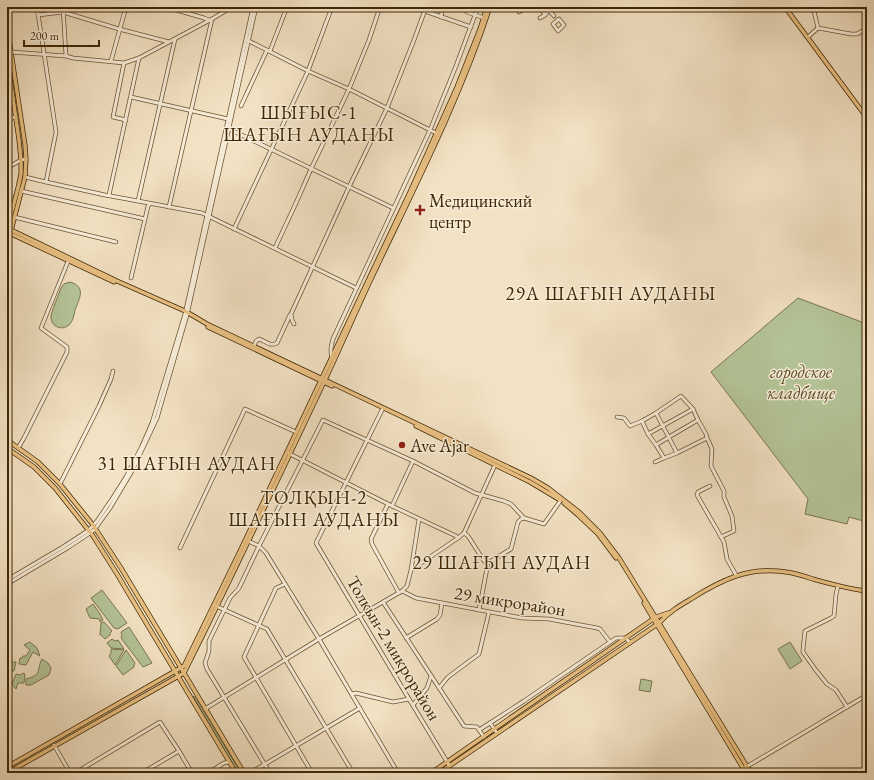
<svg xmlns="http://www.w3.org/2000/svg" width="874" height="780" viewBox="0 0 874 780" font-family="'EB Garamond',serif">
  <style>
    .green { fill: #b4c498; stroke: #7a764e }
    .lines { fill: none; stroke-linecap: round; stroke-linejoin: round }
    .minor-casing { stroke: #6c5634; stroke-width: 4.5 }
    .major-casing { stroke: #3f2704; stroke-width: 5 }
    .minor { stroke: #f7ecd8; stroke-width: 3 }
    .major { stroke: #e9c082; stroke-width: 3.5 }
    .poi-dot { fill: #8f2418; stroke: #f7ecd8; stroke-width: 1.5 }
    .labels { text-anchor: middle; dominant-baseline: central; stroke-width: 3; stroke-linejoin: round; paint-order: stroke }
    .poi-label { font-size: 18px; fill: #3f2704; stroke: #f7ecd8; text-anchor: start }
    .park-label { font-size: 18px; font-style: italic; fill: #5c4e29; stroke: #f7ecd8 }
    .street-label { font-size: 18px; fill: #3f2704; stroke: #f7ecd8 }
    .neighbourhood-label { font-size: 19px; letter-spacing: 1px; fill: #3f2704; stroke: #f7ecd8 }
  </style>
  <rect width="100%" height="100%" fill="#f2e1c3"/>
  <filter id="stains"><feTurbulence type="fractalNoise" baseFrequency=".005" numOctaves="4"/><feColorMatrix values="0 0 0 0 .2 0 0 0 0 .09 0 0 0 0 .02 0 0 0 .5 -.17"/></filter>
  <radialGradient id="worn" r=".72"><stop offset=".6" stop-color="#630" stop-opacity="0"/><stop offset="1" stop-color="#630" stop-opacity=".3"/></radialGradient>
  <g class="green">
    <path d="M70,282C87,287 79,299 75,310C74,315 73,321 69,325C62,331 51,327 51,317C51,312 59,294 61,288L64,284Z"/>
    <path d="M798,298L867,324V522L849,517L847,524L805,514L808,499L711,372Z"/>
    <path d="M102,590L127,623L118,629L114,628L91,598Z"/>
    <path d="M93,604L100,614L103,620L100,622V619L90,618L86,609Z"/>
    <path d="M104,622L112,631L110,633V635L105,639L101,635H100L101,623Z"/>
    <path d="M129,627L152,663L143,667L121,638L122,636L121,632Z"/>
    <path d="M112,639L115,641L118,640L124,649L111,648L107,643Z"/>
    <path d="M30,642L37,648L40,656L33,652L26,665L19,664L20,658H22L23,656H26L30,650L24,645Z"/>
    <path d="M790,642L802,661L790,669L778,649Z"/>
    <path d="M111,649L124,650L115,665L109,656L111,653Z"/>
    <path d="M126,650L135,663L134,665V667L123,675L116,666Z"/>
    <path d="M42,659L48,663L51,668L49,675L31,685H26V679C43,675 36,670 42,659Z"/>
    <path d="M7,662H16L14,671H7Z"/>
    <path d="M24,673L25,675L24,683H18L16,689L12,684L16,674L20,675Z"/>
    <path d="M641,679L652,681L650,692L639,690Z"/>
    <path d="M194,696L241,773H238L193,697Z"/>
  </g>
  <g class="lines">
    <defs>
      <g id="minor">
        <path d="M37,7L56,132L46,182L105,195L138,201"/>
        <path d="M63,7L66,56"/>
        <path d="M166,7L204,18L209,20"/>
        <path d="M413,7L471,27"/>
        <path d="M465,7V9L467,12L484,18"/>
        <path d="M540,7L545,15"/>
        <path d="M546,7L554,16"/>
        <path d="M813,7L818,28"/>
        <path d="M519,12L527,7"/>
        <path d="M38,15L63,12L119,29L169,42"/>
        <path d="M441,17L443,7"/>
        <path d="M540,18L545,15L549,10"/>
        <path d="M559,19L564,25L558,31L553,24Z"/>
        <path d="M818,28L851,34H857L867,28"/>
        <path d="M808,37L818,28"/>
        <path d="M175,39L138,201L202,213L356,288"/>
        <path d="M247,40L308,71L349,89L438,134"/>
        <path d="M270,51L287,7"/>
        <path d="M11,52L66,56L73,58L124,63L139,58L212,19L232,7"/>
        <path d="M111,61L126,7"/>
        <path d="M124,63L113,117L126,120"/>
        <path d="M131,97L228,119"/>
        <path d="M241,106L267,50"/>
        <path d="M7,121L16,116"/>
        <path d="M227,128L393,208"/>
        <path d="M7,168L21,160L26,159"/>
        <path d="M25,177L46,182"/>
        <path d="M21,191L145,219"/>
        <path d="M109,195L139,58"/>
        <path d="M169,207L212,19"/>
        <path d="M14,217L116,242"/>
        <path d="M234,229L308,71L332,7"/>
        <path d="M275,248L296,203L311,169L349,89L369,40L380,7"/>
        <path d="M131,278L145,219L148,206L150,204"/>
        <path d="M294,324L292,320L291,314L349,187L387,108L414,40L426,7"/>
        <path d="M254,346L256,341L259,339C265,341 271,347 277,343L290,315"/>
        <path d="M332,358C330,352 331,345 333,339L430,130L456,66L478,7"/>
        <path d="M383,408L316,543L409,699L449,765"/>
        <path d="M617,417L624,418L630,426L642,421L648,434L693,409L681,396L656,413C663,426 670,440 677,453L707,438"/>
        <path d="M698,420L706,434L707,438L712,449L711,466L724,491V497L732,516L734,531L721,537"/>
        <path d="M642,421L656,413"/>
        <path d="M648,434L656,445L669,437L698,420L693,409"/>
        <path d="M18,448L24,438L67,352V347L41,328L69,259"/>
        <path d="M288,453L392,506L456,536L458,538"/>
        <path d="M664,458L677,453"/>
        <path d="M655,462L664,458L656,445"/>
        <path d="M60,484L99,406L111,379L113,371"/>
        <path d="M710,486L698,492L697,495L724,542L727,559L736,575"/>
        <path d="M388,504L371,539L372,544L399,593"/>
        <path d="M392,506L413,461"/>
        <path d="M464,533L468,536L484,561L488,563"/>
        <path d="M248,541L259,546L266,553L319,639L398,773"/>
        <path d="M180,548L245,409L296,432"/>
        <path d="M411,570L419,519"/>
        <path d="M7,580L63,547L89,530L97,521L112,499L126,477L141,448L152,423L185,314L253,7"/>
        <path d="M7,584L69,547L90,533L95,529L110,508L132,471L157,418L187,315L256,7"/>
        <path d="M285,584L276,588L244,657L312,773"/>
        <path d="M838,586L836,594L834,616L831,618L805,631L803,649V652L815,669L827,684L836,690L847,707"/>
        <path d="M402,591L416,598L522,618L549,619L597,628L600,629L610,642"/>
        <path d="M383,602L464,726L477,727L484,737"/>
        <path d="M216,606L267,629L353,773"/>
        <path d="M479,610L488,563L511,549L518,522L521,519L524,518L544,524L561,500"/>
        <path d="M406,638L437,619L440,615L442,603"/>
        <path d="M439,688L448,677L479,654L489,612"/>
        <path d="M352,694L356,693L393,702L409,699"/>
        <path d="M413,705L427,688L431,676"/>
        <path d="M205,709L319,639L402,591L407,586L411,570L458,538L464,533L495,465"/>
        <path d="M479,730L490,723"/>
        <path d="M497,733L490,723L524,701L616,638H626L630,643"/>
        <path d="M54,745L70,773"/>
        <path d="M75,773L160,722L179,751"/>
        <path d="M142,773L179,751L192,773"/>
        <path d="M208,773L224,763L229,762"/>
        <path d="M250,773L360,708"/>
        <path d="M270,773L207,669L205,663L209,651V641L230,598C233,594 236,592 239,588L259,546L323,420L413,461L475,493L504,501L511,504L524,518"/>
        <path d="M736,773L867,695"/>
      </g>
      <g id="major">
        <path d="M785,7L867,118"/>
        <path d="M7,25L25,145L26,159L25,177L7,246"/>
        <path d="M7,57L19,140L21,160V174L18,188L7,229"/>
        <path d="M7,228L117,281L185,311L207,324L531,478L548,488L579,512L600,533L619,558L751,773"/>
        <path d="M7,232L114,282"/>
        <path d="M208,327L332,386"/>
        <path d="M416,426L530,482L560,500"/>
        <path d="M7,440L38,462L60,484L93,525L121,568L244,773"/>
        <path d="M7,448L34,467L55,488L93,536L117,574L142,616L236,773"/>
        <path d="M564,503L578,515L598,534L616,558"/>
        <path d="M644,603L746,773"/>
        <path d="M7,767L184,666L241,549L410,192L457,87L480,29L487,7"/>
        <path d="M7,773L184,673L188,665C235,571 280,475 325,380C341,346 356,311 372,277C414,188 459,101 490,7"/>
        <path d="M431,773L656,617L668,613"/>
        <path d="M439,773L659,623C669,612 679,606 691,599C721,580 749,566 786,572C795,573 804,576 813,579C831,584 848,589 867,591"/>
      </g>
    </defs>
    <use href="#minor" class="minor-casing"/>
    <use href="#major" class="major-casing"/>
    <use href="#minor" class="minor"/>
    <use href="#major" class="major"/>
  </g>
  <g class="poi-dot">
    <path d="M418 204h4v4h4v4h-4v4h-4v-4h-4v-4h4z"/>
    <circle cx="402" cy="445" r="4"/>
  </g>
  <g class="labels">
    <g class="poi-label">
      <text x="429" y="200">Медицинский<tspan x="429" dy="21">центр</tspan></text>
      <text x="410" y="445">Ave Ajar</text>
    </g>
    <g class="park-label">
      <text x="801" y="371">городское<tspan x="801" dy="21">кладбище</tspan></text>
    </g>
    <g class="street-label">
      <text transform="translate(510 601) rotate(9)">29 микрорайон</text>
      <text transform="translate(394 648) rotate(59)">Толкын-2 микрорайон</text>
    </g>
    <g class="neighbourhood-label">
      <text x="309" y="112">ШЫҒЫС-1<tspan x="309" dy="22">ШАҒЫН АУДАНЫ</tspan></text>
      <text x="611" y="293">29А ШАҒЫН АУДАНЫ</text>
      <text x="187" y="463">31 ШАҒЫН АУДАН</text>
      <text x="314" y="497">ТОЛҚЫН-2<tspan x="314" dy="22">ШАҒЫН АУДАНЫ</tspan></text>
      <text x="502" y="562">29 ШАҒЫН АУДАН</text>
    </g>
  </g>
  <rect width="874" height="780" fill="none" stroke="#f2e1c3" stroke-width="24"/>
  <rect x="8" y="8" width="858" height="764" fill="none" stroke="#3f2704" stroke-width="2"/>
  <rect x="12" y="12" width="850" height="756" fill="none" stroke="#3f2704"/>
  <path d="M24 40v6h75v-6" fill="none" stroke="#3f2704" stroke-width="2"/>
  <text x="30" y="40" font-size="12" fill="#3f2704" stroke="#f7ecd8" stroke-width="3" paint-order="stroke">200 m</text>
  <rect width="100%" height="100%" filter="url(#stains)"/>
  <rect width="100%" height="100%" fill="url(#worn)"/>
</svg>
